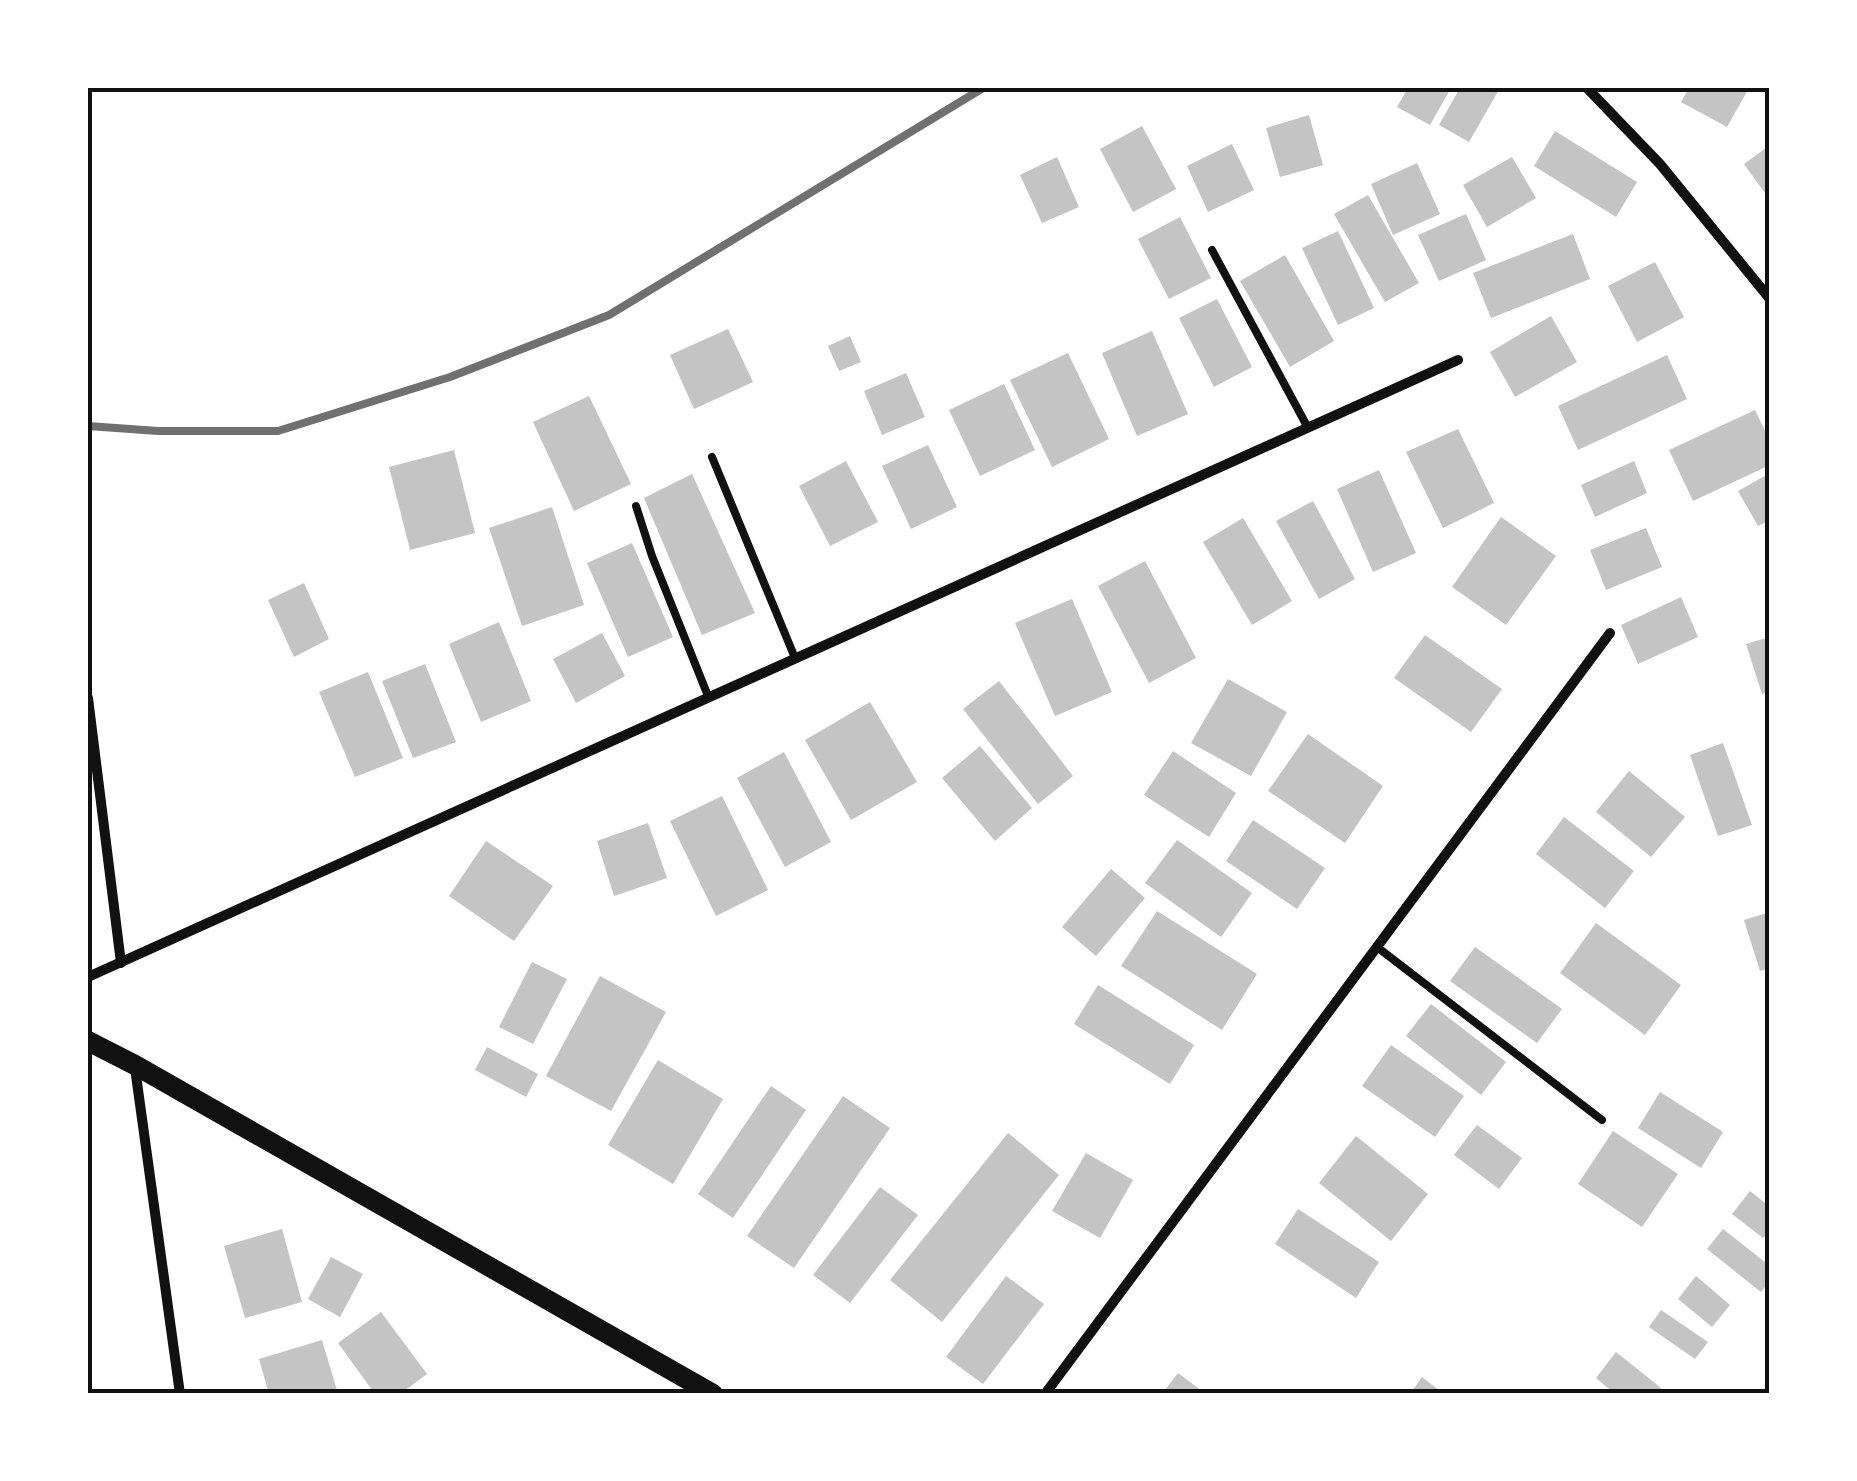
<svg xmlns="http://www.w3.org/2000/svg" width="1857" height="1481" viewBox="0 0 1857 1481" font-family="Barlow,sans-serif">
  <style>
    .building { fill: #c4c4c4 }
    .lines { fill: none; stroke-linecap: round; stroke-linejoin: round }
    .service { stroke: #111; stroke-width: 8 }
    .minor { stroke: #111; stroke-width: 10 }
    .secondary { stroke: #111; stroke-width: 20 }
    .rail { stroke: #707070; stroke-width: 8 }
    .neatline { fill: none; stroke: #111; stroke-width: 4 }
  </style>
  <rect width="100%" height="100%" fill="#fff"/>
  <g class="building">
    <path d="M1408,88H1451L1430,125L1397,107Z"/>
    <path d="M1460,88H1500L1469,142L1439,125Z"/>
    <path d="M1689,88H1749L1727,127L1681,102Z"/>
    <path d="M1309,115L1323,165L1280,177L1266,128Z"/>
    <path d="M1142,126L1176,189L1133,212L1100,149Z"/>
    <path d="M1555,131L1637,182L1616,217L1534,166Z"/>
    <path d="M1232,144L1254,190L1208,212L1187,166Z"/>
    <path d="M1770,145V200L1744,164Z"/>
    <path d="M1057,157L1079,207L1042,223L1020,175Z"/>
    <path d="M1512,157L1536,198L1487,227L1463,185Z"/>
    <path d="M1417,163L1440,214L1393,235L1371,184Z"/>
    <path d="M1368,195L1419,283L1385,302L1334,214Z"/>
    <path d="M1466,214L1486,260L1439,281L1418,235Z"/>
    <path d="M1180,217L1211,278L1169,299L1138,239Z"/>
    <path d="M1338,231L1374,308L1338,325L1302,248Z"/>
    <path d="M1573,234L1590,279L1491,318L1473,273Z"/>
    <path d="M1285,255L1334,341L1290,367L1240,281Z"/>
    <path d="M1655,262L1684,317L1637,342L1608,286Z"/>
    <path d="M1217,299L1252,367L1214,387L1179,318Z"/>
    <path d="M1551,316L1577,362L1515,397L1490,352Z"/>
    <path d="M728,329L753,382L694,409L670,355Z"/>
    <path d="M1152,331L1188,414L1137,436L1102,353Z"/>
    <path d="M850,336L861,362L839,371L828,346Z"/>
    <path d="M1068,353L1109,439L1052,467L1010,380Z"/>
    <path d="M1667,355L1687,399L1578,450L1558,406Z"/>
    <path d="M906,373L925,417L882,435L864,391Z"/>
    <path d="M1004,384L1035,450L980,476L949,410Z"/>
    <path d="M589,396L631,484L574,511L533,422Z"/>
    <path d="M1755,410L1770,441V465L1693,501L1669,450Z"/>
    <path d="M1458,429L1494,503L1443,528L1406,452Z"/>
    <path d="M928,445L957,507L911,529L882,466Z"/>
    <path d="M454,450L475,533L410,550L389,467Z"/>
    <path d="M846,461L878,522L830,546L799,486Z"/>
    <path d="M1634,461L1647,493L1595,517L1581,485Z"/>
    <path d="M1379,470L1416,553L1373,572L1337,489Z"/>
    <path d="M1770,473V520L1758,526L1738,491Z"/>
    <path d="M692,474L755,613L702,635L644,498Z"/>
    <path d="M1313,501L1355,579L1319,599L1276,521Z"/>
    <path d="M552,507L584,605L522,626L489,528Z"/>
    <path d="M1501,517L1556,556L1506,625L1452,587Z"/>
    <path d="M1243,518L1292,601L1252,625L1203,542Z"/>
    <path d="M1646,528L1662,567L1606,590L1590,550Z"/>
    <path d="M632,543L673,637L628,657L587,563Z"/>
    <path d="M1145,561L1196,658L1149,683L1098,586Z"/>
    <path d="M304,583L329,639L294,657L268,600Z"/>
    <path d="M1681,597L1698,637L1638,664L1621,625Z"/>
    <path d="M1072,599L1112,692L1055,716L1015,623Z"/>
    <path d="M499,622L531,701L481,722L449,644Z"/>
    <path d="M602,633L625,676L576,703L553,659Z"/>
    <path d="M1425,635L1502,689L1471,732L1394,678Z"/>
    <path d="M1770,637V691L1762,694L1746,644Z"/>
    <path d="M425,664L456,742L413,758L382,681Z"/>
    <path d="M368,672L403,758L355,777L319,692Z"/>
    <path d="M1228,679L1287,712L1251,776L1191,743Z"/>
    <path d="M999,681L1073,776L1038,804L963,709Z"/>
    <path d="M870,702L917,782L851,820L805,740Z"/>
    <path d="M1308,734L1383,786L1345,843L1268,791Z"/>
    <path d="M1723,743L1752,825L1718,836L1690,755Z"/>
    <path d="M980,746L1032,808L995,841L942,778Z"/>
    <path d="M1173,751L1236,793L1209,837L1144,795Z"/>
    <path d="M784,752L831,842L785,867L737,778Z"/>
    <path d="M1629,771L1685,817L1651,857L1596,812Z"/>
    <path d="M722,796L768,890L716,916L670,821Z"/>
    <path d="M1564,817L1634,871L1605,908L1536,854Z"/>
    <path d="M1253,820L1325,868L1297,909L1226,861Z"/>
    <path d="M648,823L667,878L614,896L597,841Z"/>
    <path d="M1177,840L1252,893L1221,937L1145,883Z"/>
    <path d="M486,841L553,886L514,941L449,896Z"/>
    <path d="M1111,869L1145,898L1096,956L1062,927Z"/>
    <path d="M1157,911L1257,974L1222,1030L1121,966Z"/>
    <path d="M1770,912V968L1760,971L1744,920Z"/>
    <path d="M1596,923L1681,985L1645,1035L1560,973Z"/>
    <path d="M1475,947L1562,1009L1537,1043L1450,981Z"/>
    <path d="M532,962L567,979L533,1044L499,1027Z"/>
    <path d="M600,976L666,1012L611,1111L546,1076Z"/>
    <path d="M1098,985L1194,1045L1170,1084L1074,1024Z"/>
    <path d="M1431,1004L1506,1062L1481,1095L1406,1036Z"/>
    <path d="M1391,1045L1464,1096L1435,1137L1362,1086Z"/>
    <path d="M487,1047L538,1074L526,1097L475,1070Z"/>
    <path d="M658,1060L723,1099L673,1184L608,1145Z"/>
    <path d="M771,1086L806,1110L733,1218L698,1194Z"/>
    <path d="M1660,1092L1723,1132L1701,1168L1638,1128Z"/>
    <path d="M843,1096L890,1128L794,1268L747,1236Z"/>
    <path d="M1477,1125L1522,1158L1499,1189L1454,1155Z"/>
    <path d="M1613,1131L1678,1174L1642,1227L1578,1184Z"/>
    <path d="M1008,1133L1059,1175L942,1322L890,1280Z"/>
    <path d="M1356,1136L1428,1194L1391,1241L1319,1183Z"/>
    <path d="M1086,1153L1133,1180L1100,1238L1052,1211Z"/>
    <path d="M880,1187L918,1215L850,1303L813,1275Z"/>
    <path d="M1750,1191L1770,1207V1230L1763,1238L1732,1214Z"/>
    <path d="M1298,1209L1379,1262L1356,1298L1275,1244Z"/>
    <path d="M282,1229L302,1302L245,1318L224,1246Z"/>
    <path d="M1723,1229L1770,1266V1281L1761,1292L1707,1249Z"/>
    <path d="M331,1257L363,1274L340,1317L308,1299Z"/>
    <path d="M1006,1276L1044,1304L983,1384L946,1357Z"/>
    <path d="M1696,1276L1730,1305L1712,1327L1678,1299Z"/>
    <path d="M1661,1310L1708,1342L1695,1359L1649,1327Z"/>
    <path d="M381,1312L427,1374L400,1394H375L338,1343Z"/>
    <path d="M322,1340L338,1394H269L259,1359Z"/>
    <path d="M1616,1352L1661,1388L1656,1394H1615L1596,1378Z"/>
    <path d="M1178,1373L1206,1394H1162Z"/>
    <path d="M1422,1377L1444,1394H1410Z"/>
  </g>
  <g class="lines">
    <g class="service">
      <path d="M1212,250L1308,428"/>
      <path d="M712,457L795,658"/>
      <path d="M636,506L652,556L708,696"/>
      <path d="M1377,947L1602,1120"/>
    </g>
    <g class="minor">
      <path d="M1587,88L1660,164L1770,299"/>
      <path d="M88,698L121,963"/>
      <path d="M88,977L1458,360"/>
      <path d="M135,1068L180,1394"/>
      <path d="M1045,1394L1610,633"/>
    </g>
    <path class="secondary" d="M88,1041L135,1065L713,1394"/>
    <path class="rail" d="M88,426L158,431H278L450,377L609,315L983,88"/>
  </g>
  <rect width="1857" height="1481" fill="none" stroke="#ffffff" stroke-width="180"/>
  <rect x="90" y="90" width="1677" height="1301" class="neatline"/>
</svg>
